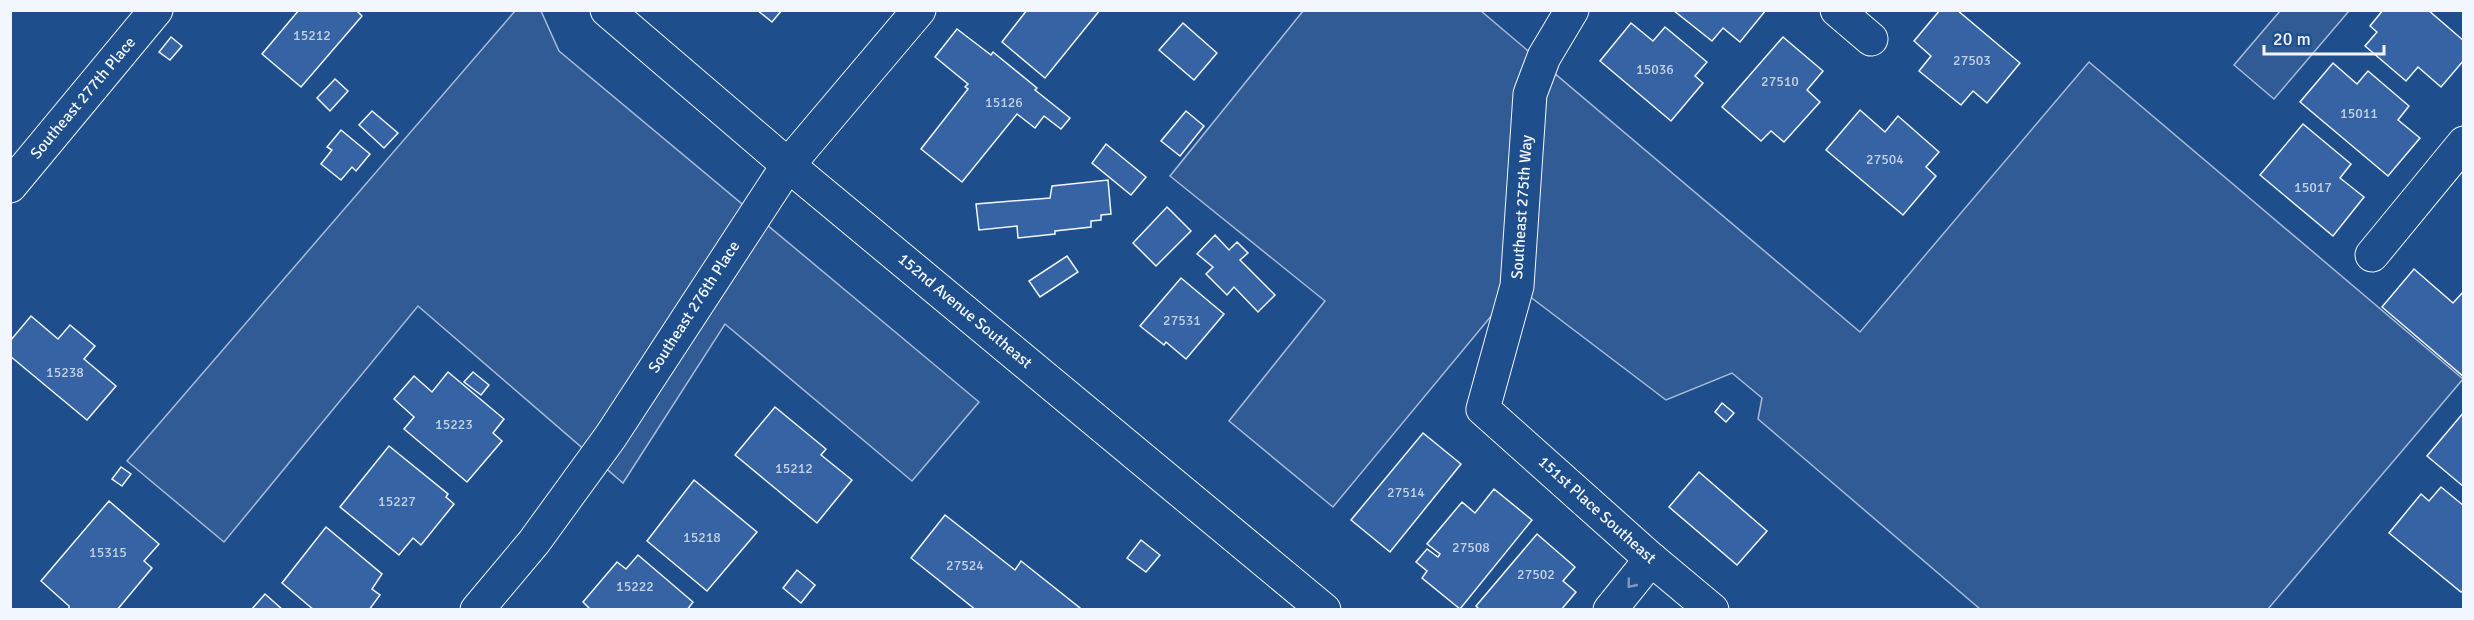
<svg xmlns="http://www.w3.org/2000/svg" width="2474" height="620" viewBox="0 0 2474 620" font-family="Signika,sans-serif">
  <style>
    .built { fill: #305b95; stroke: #a8bbd7; stroke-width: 1.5 }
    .building { fill: #3563a3; stroke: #f2f6ff; stroke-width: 1.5 }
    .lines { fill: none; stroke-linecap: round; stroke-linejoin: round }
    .minor-casing { stroke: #f2f6ff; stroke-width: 35 }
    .tertiary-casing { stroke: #f2f6ff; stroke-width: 35 }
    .minor { stroke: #1f4e8c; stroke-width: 33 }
    .tertiary { stroke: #1f4e8c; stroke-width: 33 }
    .oneway { stroke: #7e9ac0 }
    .labels { text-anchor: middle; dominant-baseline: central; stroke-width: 4.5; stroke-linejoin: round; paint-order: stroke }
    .number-label { font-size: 14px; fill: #c3d1e8 }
    .street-label { font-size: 16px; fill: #f2f6ff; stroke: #1f4e8c }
  </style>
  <rect width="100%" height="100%" fill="#1f4e8c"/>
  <g class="built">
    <path d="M515,11H541L559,51L979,402L912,481L725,324L623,483L418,306L224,542L127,461Z"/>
    <path d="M1303,11H1481L1860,332L2089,62L2463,379L2268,609H1980L1758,419L1762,398L1732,373L1666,400L1516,286L1333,507L1229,421L1325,301L1170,176Z"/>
    <path d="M2280,11H2349L2274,99L2234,65Z"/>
  </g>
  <g class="building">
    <path d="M299,10H356L362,16L301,87L262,54Z"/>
    <path d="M757,10H782L772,22Z"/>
    <path d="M1027,10H1100L1045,78L1002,42Z"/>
    <path d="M1673,10H1766L1740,42L1723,28L1712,41Z"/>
    <path d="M1940,10H1957L2020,63L1987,103L1973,91L1961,105L1919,71L1931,56L1914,41Z"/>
    <path d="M2383,10H2428L2464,41V60L2441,87L2418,67L2406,81L2365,46L2377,32L2370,26Z"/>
    <path d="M1183,23L1217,53L1194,80L1159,50Z"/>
    <path d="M1631,23L1653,41L1665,27L1707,62L1695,76L1703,83L1671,121L1600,61Z"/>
    <path d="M957,29L991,55L993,52L1037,88L1035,90L1070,118L1061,129L1044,116L1035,128L1017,114L962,182L921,149L968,89L965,87L968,84L935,57Z"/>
    <path d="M171,37L182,46L170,60L159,52Z"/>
    <path d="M1783,37L1823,71L1807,90L1820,102L1784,142L1771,131L1761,141L1722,107Z"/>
    <path d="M2333,63L2357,84L2368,71L2409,106L2398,120L2420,138L2388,176L2300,102Z"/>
    <path d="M335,79L348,91L330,111L317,98Z"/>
    <path d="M1860,110L1885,132L1898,116L1939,152L1926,167L1936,176L1903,215L1826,150Z"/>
    <path d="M372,111L398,133L384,148L359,125Z"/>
    <path d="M1186,111L1204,126L1180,156L1161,141Z"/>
    <path d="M2303,124L2351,164L2340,178L2364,197L2333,236L2260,175Z"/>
    <path d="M341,130L370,154L356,171L352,167L341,180L321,164L332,150L327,147Z"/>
    <path d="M1106,144L1146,177L1131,195L1092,163Z"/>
    <path d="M1108,180L1111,214L1101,215V220L1091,221V227L1055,231V234L1018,238L1017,226L979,230L976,204L1050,198L1052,186Z"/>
    <path d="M1167,207L1191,231L1156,266L1133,243Z"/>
    <path d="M1215,235L1229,250L1237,242L1248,253L1240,260L1275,295L1258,312L1234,287L1227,295L1206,274L1213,267L1197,254Z"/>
    <path d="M1067,256L1078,272L1040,297L1029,281Z"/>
    <path d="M2414,269L2453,303L2464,291V377L2382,307Z"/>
    <path d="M1181,278L1224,314L1186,359L1166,342L1164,345L1140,326Z"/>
    <path d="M31,316L58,339L70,325L95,346L84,359L116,386L87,420L10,356V341Z"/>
    <path d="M448,372L504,419L493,433L502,441L467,482L404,429L414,417L394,399L414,376L432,392Z"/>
    <path d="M473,372L489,385L481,395L464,382Z"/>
    <path d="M1722,403L1734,413L1726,422L1715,412Z"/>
    <path d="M775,407L826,449L821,455L852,480L817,523L735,455Z"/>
    <path d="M2464,412V487L2427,456Z"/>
    <path d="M1423,433L1461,464L1390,552L1351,520Z"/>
    <path d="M389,446L448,494L446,497L454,504L421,545L413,538L399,555L340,507Z"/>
    <path d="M121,467L131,474L122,486L112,479Z"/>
    <path d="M1699,472L1767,531L1737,565L1669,507Z"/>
    <path d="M694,480L757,532L707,591L647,541Z"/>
    <path d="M2441,487L2464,506V590L2461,592L2389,533L2421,494L2429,501Z"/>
    <path d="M1494,489L1532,520L1460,609L1422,578L1427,571L1416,562L1427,549L1438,557L1440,554L1427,544L1462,502L1475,513Z"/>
    <path d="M109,501L159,544L144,561L152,568L117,610H69V606L41,581Z"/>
    <path d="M945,515L1015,570L1021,561L1080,608L1079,610H976L911,558Z"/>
    <path d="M326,527L382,574L372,589L380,595L369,610H314L282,583Z"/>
    <path d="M1537,534L1575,567L1563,581L1576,592L1561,610H1480L1476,606Z"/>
    <path d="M1141,540L1160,555L1146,572L1127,558Z"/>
    <path d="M638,555L693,602L687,610H591L583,602L617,562L626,569Z"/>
    <path d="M797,570L815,585L801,603L783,588Z"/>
    <path d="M265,594L283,610H251Z"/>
  </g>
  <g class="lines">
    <defs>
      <g id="minor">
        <path d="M1572,10L1544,57L1530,94L1517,286L1483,409L1651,559L1712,610"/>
        <path d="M1837,10L1871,39"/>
        <path d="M10,186L156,10"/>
        <path d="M2372,255L2464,143"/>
        <path d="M477,610L534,542L611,436L788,165L919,10"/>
        <path d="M1610,610L1651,559"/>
      </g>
      <path id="tertiary" d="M607,10L788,165L1324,610"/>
    </defs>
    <use href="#minor" class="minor-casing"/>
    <use href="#tertiary" class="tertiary-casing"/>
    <use href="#minor" class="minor"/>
    <use href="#tertiary" class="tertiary"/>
  </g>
  <defs><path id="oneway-chevron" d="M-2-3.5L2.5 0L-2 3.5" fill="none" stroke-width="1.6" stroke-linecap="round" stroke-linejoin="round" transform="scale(1.5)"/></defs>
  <use class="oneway" href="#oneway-chevron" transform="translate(1631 584) rotate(129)"/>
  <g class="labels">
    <g class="number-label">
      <text x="312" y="35">15212</text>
      <text x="1972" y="60">27503</text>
      <text x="1655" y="69">15036</text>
      <text x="1780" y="81">27510</text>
      <text x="1004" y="102">15126</text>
      <text x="2359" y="113">15011</text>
      <text x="1885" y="159">27504</text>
      <text x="2313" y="187">15017</text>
      <text x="1182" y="320">27531</text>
      <text x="65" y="372">15238</text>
      <text x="454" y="424">15223</text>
      <text x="794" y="468">15212</text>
      <text x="1406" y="492">27514</text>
      <text x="397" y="501">15227</text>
      <text x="702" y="537">15218</text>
      <text x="1471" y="547">27508</text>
      <text x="108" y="552">15315</text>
      <text x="965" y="565">27524</text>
      <text x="1536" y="574">27502</text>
      <text x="635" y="586">15222</text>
    </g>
    <g class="street-label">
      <text transform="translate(83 98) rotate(-50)">Southeast 277th Place</text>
      <text transform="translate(1522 207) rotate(-86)">Southeast 275th Way</text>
      <text transform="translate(694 307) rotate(-57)">Southeast 276th Place</text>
      <text transform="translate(965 311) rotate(40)">152nd Avenue Southeast</text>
      <text transform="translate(1597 510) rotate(42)">151st Place Southeast</text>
    </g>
  </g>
  <rect width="2474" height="620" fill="none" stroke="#f2f6ff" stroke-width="24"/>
  <path d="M2264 45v9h120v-9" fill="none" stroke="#f2f6ff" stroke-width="3"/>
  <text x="2273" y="45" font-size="18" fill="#f2f6ff" stroke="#1f4e8c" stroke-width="4.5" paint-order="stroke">20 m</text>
</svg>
